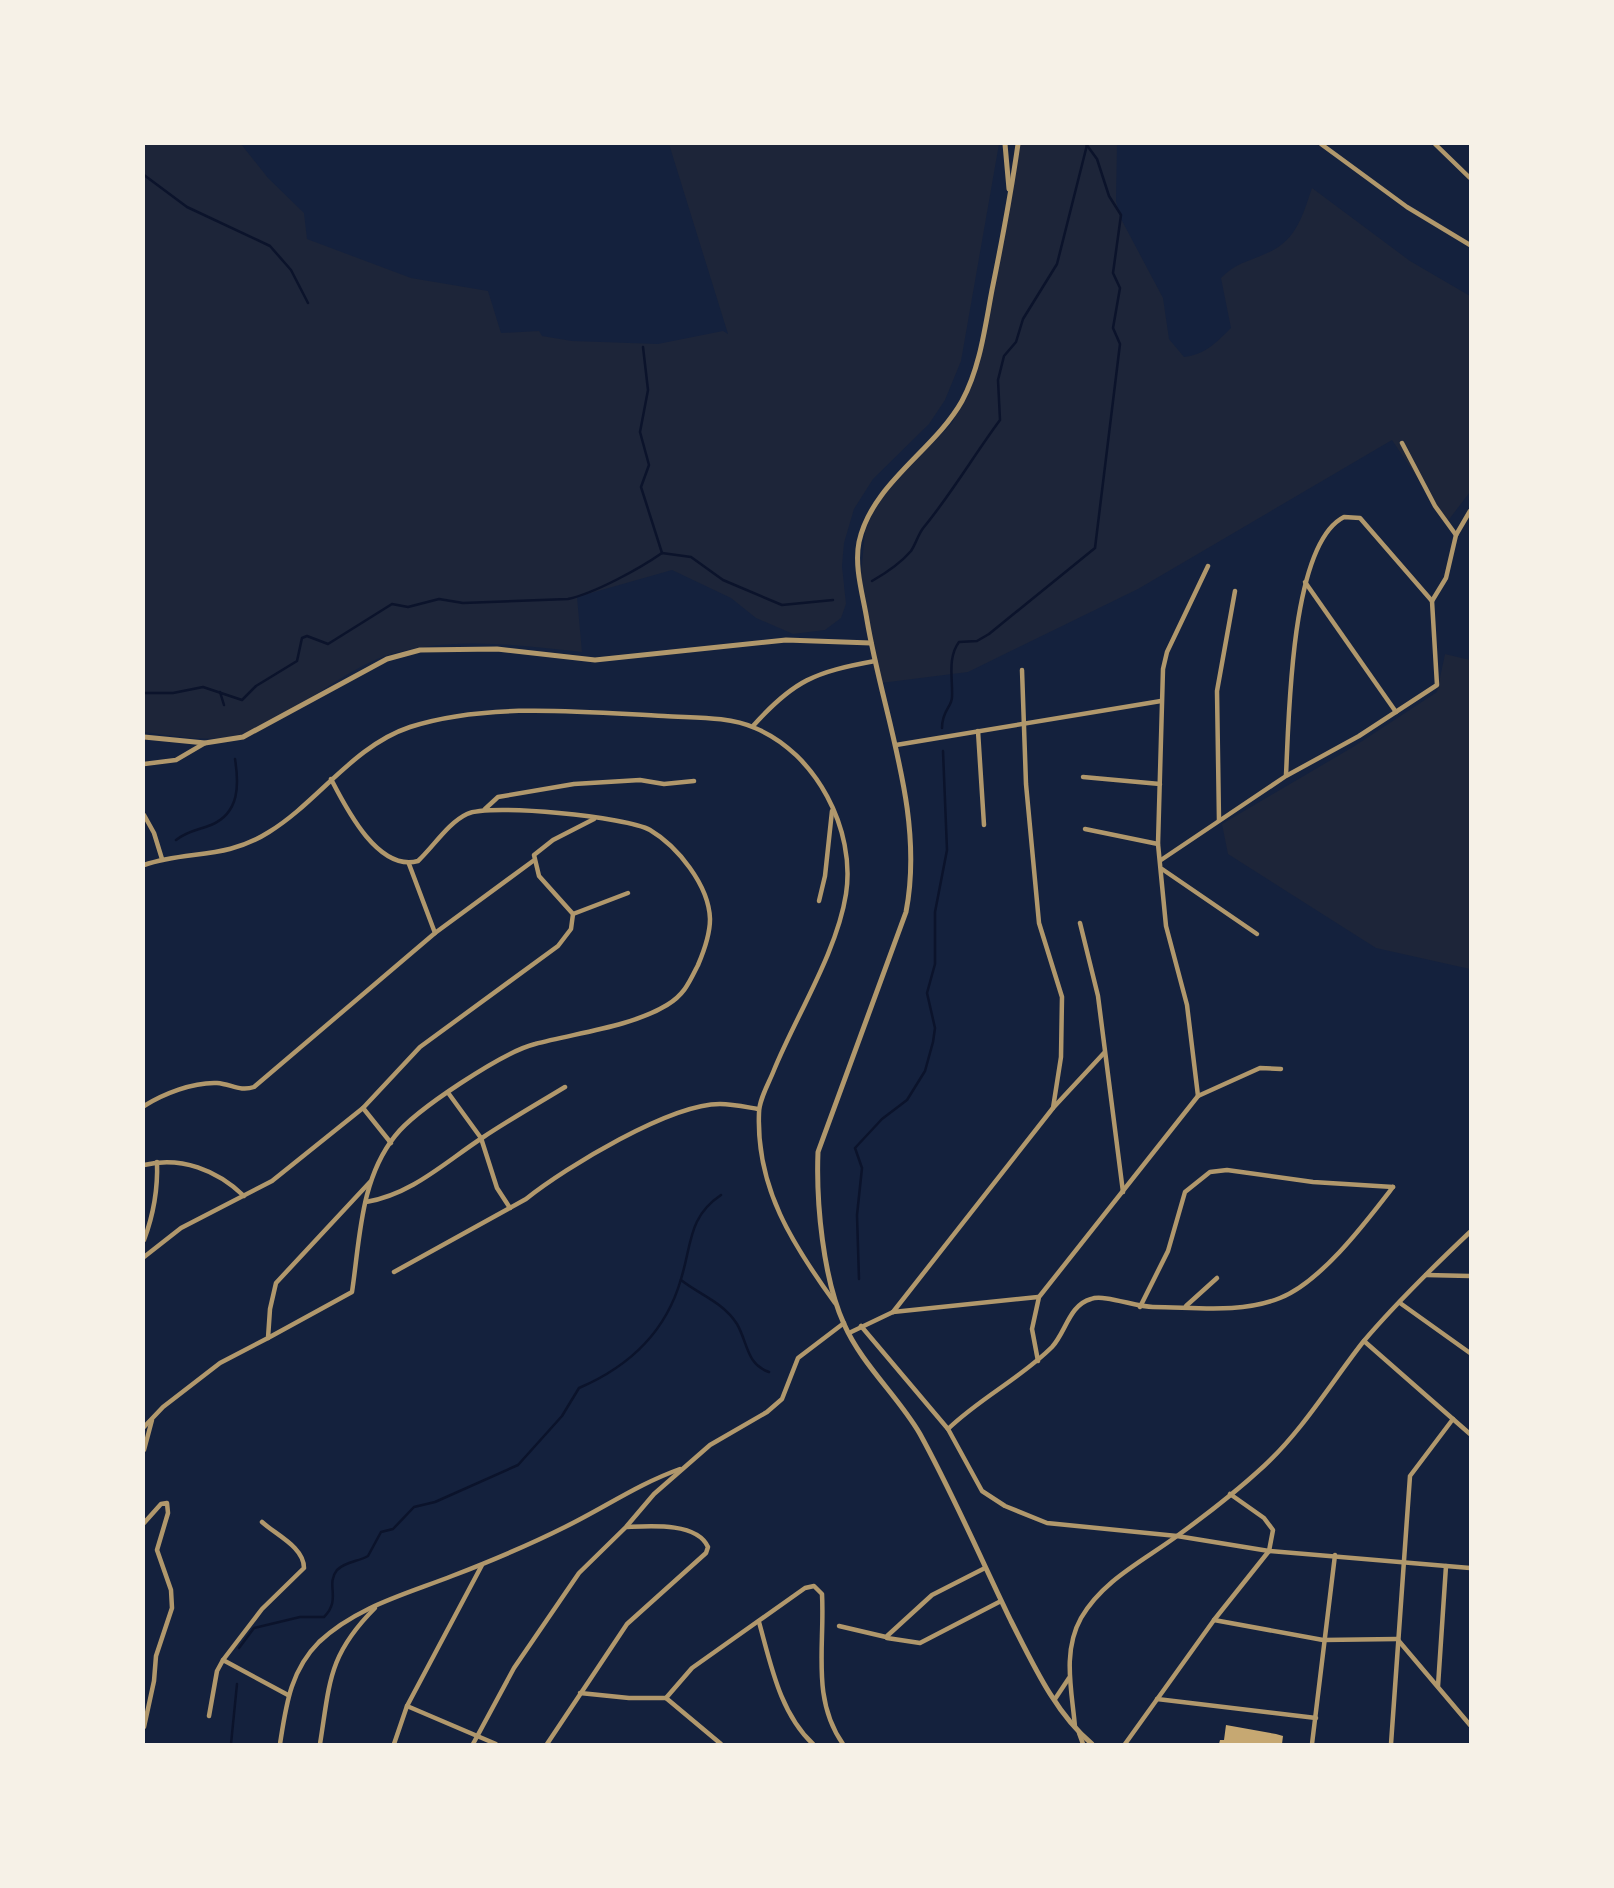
<svg xmlns="http://www.w3.org/2000/svg" width="1614" height="1888" viewBox="0 0 1614 1888" font-family="Overpass,sans-serif">
  <style>
    .green { fill: #1d2539 }
    .lines { fill: none; stroke-linecap: round; stroke-linejoin: round }
    .stream { stroke: #0b132b; stroke-width: 2.5 }
    .building { fill: #c6a872 }
    .minor { stroke: #b1986c; stroke-width: 4.5 }
    .tertiary { stroke: #b1986c; stroke-width: 5 }
  </style>
  <rect width="100%" height="100%" fill="#14213d"/>
  <g class="green">
    <path d="M144,144H241L268,178L304,213L307,239L411,278L488,291L501,333L539,331L542,336L572,341L658,344L723,331L728,334L669,144H999L961,361L945,400L929,424L873,479L854,509L844,543L842,566L846,604L841,618L825,630L793,634L756,618L731,598L672,570L577,597L582,652C517,645 448,635 385,656C334,674 282,727 234,736C204,742 174,736 144,732Z"/>
    <path d="M1017,144H1117L1116,201L1120,217L1163,298L1169,339L1184,357C1204,355 1216,343 1231,328L1221,278C1237,261 1256,260 1275,249C1298,236 1304,211 1312,188L1410,261L1470,296V492L1447,522L1392,440L1138,589L968,672L881,683L861,575L865,531L874,510L893,483L952,423L978,367Z"/>
    <path d="M1445,654L1470,660V969L1376,948L1228,854L1222,824L1353,747L1437,692Z"/>
  </g>
  <g class="lines">
    <g class="stream">
      <path d="M144,175L187,207L270,246L291,270L308,303"/>
      <path d="M643,347L648,390L640,432L649,465L641,487L662,553"/>
      <path d="M872,581C886,573 900,564 911,551C916,544 918,534 924,527C952,493 974,455 1000,420L998,380L1004,356L1016,342L1023,319L1057,264L1087,145"/>
      <path d="M220,692L224,705"/>
      <path d="M144,693H173L203,687L242,700L256,686L297,661L302,638L307,636L328,644L392,604L408,607L439,599L463,603L568,599C595,593 639,569 662,553L691,557L723,580L782,605L833,600"/>
      <path d="M942,728C942,710 952,707 952,697C953,680 947,658 959,642L977,641L989,634L1095,548L1120,344L1113,328L1120,288L1113,273L1121,215L1109,196L1097,159L1086,144"/>
      <path d="M176,840C187,831 198,830 211,825C240,813 239,784 235,759"/>
      <path d="M859,1279L857,1215L862,1168L855,1148L882,1119L907,1100L925,1071L933,1042L935,1028L927,993L935,964V912L947,850L943,751"/>
      <path d="M681,1280C700,1295 723,1302 737,1324C748,1343 746,1364 769,1372"/>
      <path d="M239,1648L254,1628L300,1617H324C342,1599 325,1585 337,1570C346,1561 358,1562 368,1556L381,1532L393,1529L414,1507L435,1502L518,1465L562,1416L579,1388C628,1367 666,1332 681,1279C692,1244 688,1217 721,1195"/>
      <path d="M231,1744L237,1684"/>
    </g>
  </g>
  <path class="building" d="M1226,1725L1276,1734L1283,1736L1282,1744H1219L1220,1740H1224Z"/>
  <g class="lines">
    <g class="minor">
      <path d="M1321,144L1407,207L1470,245"/>
      <path d="M1435,144L1470,178"/>
      <path d="M1402,443L1435,506L1456,535"/>
      <path d="M1305,582L1396,712"/>
      <path d="M1022,670L1026,784L1039,923L1062,997L1061,1057L1053,1108"/>
      <path d="M753,726C794,680 815,672 875,661"/>
      <path d="M978,731L984,825"/>
      <path d="M896,745L1161,701"/>
      <path d="M144,764L176,760L205,743"/>
      <path d="M1286,775C1289,719 1290,544 1344,517L1360,518L1432,601"/>
      <path d="M1083,777L1160,784"/>
      <path d="M485,809L498,797L574,784L640,780L664,784L694,781"/>
      <path d="M144,815L154,833L162,859"/>
      <path d="M1219,820L1217,691L1235,591"/>
      <path d="M1085,829L1158,844"/>
      <path d="M1161,860L1286,776L1359,736L1437,685L1432,601L1446,578L1456,535L1470,511"/>
      <path d="M144,865C188,850 225,860 269,832C318,802 353,746 410,727C487,702 584,712 664,716C693,718 728,716 755,728C816,753 856,830 846,894C837,952 796,1016 774,1070C769,1083 759,1099 759,1113C756,1188 793,1245 835,1303"/>
      <path d="M1162,869L1257,934"/>
      <path d="M819,901L825,876L832,811"/>
      <path d="M573,914L628,893"/>
      <path d="M1080,923L1098,996L1123,1192"/>
      <path d="M435,933L533,861"/>
      <path d="M449,1094L481,1138L497,1188L510,1208"/>
      <path d="M1198,1096L1187,1005L1166,926L1158,844L1163,669L1167,652L1208,566"/>
      <path d="M144,1106C163,1094 193,1082 217,1083C231,1084 240,1092 254,1087L435,933L409,864"/>
      <path d="M363,1108L391,1143"/>
      <path d="M144,1165C181,1156 217,1170 244,1196"/>
      <path d="M366,1202C412,1194 444,1163 482,1138C509,1120 537,1104 565,1087"/>
      <path d="M144,1240C153,1216 158,1189 157,1162"/>
      <path d="M144,1257L181,1228L272,1181L363,1108L420,1047L558,946L571,929L573,914L539,876L534,855L553,840L594,819"/>
      <path d="M394,1272L526,1199C566,1167 670,1104 720,1104C733,1104 746,1107 758,1109"/>
      <path d="M1426,1275L1470,1276"/>
      <path d="M1400,1303L1470,1353"/>
      <path d="M1186,1306L1217,1278"/>
      <path d="M1140,1307L1168,1251L1185,1192L1210,1172L1227,1170L1313,1182L1393,1187"/>
      <path d="M893,1312L1053,1108L1104,1053"/>
      <path d="M861,1326L948,1429L982,1491L1005,1506L1047,1523L1177,1536L1269,1551L1470,1568"/>
      <path d="M849,1333L893,1312L1038,1297"/>
      <path d="M268,1338L352,1292C360,1239 360,1180 395,1136C415,1110 503,1052 535,1044C575,1033 631,1027 667,1005C684,995 689,983 698,965C704,951 710,934 710,919C709,885 677,846 650,830C628,817 490,803 467,814C448,823 434,846 418,861C378,872 346,808 331,779"/>
      <path d="M1364,1341L1470,1434"/>
      <path d="M1038,1361L1032,1329L1039,1297L1198,1096L1260,1068L1281,1069"/>
      <path d="M144,1427L163,1407L220,1363L268,1338L270,1309L276,1283L370,1182"/>
      <path d="M948,1429C980,1398 1021,1378 1052,1347C1066,1332 1069,1305 1091,1299C1104,1294 1136,1307 1153,1307C1194,1307 1240,1314 1280,1298C1321,1282 1366,1222 1393,1187"/>
      <path d="M144,1450L152,1420"/>
      <path d="M144,1523L161,1504L167,1503L168,1513L157,1550L171,1590L172,1608L156,1656L154,1681L144,1727"/>
      <path d="M1214,1620L1323,1640L1397,1639"/>
      <path d="M759,1622C771,1665 780,1713 813,1744"/>
      <path d="M839,1626L886,1637L932,1595L985,1568"/>
      <path d="M887,1638L920,1643L1001,1601"/>
      <path d="M1398,1640L1470,1725"/>
      <path d="M223,1660L262,1609L304,1568C304,1547 276,1535 262,1522"/>
      <path d="M1438,1686L1446,1566"/>
      <path d="M580,1693L629,1698H666L721,1744"/>
      <path d="M666,1698L692,1668L805,1588L814,1586L822,1594C825,1646 811,1699 843,1744"/>
      <path d="M1055,1699L1069,1678"/>
      <path d="M1157,1699L1316,1718"/>
      <path d="M407,1706L496,1744"/>
      <path d="M209,1716L217,1671L223,1660L288,1695"/>
      <path d="M1075,1727C1072,1691 1062,1652 1081,1618C1103,1580 1143,1561 1177,1536C1206,1515 1237,1491 1264,1466C1302,1431 1331,1383 1363,1342C1396,1303 1433,1267 1470,1232"/>
      <path d="M1079,1733L1083,1744"/>
      <path d="M280,1744C286,1706 290,1671 319,1642C356,1607 406,1594 452,1576C491,1561 529,1545 565,1527C604,1508 638,1484 680,1469"/>
      <path d="M320,1744C330,1682 328,1655 375,1608"/>
      <path d="M394,1744L407,1706L482,1565"/>
      <path d="M473,1744L514,1668L579,1573L626,1527L654,1494L710,1445L767,1412L782,1399L798,1358L844,1323"/>
      <path d="M547,1744L627,1624L706,1553L708,1547C697,1522 649,1526 627,1527"/>
      <path d="M1125,1744L1214,1620L1269,1551L1273,1530L1264,1518L1230,1494"/>
      <path d="M1312,1744L1335,1555"/>
      <path d="M1391,1744L1410,1476L1453,1419"/>
    </g>
    <g class="tertiary">
      <path d="M1005,144L1009,189"/>
      <path d="M1018,144C1011,193 1002,241 992,290C985,327 980,368 962,401C934,451 872,483 859,542C854,567 863,595 867,620C883,716 925,814 906,912L818,1152C816,1202 823,1278 844,1324C862,1365 898,1396 920,1434C953,1494 981,1559 1011,1621C1033,1664 1055,1713 1092,1744"/>
      <path d="M144,737L205,743L243,737L387,659L420,650L497,649L595,660L786,640L871,643"/>
    </g>
  </g>
  <rect width="1614" height="1888" fill="none" stroke="#f6f1e7" stroke-width="290"/>
</svg>
